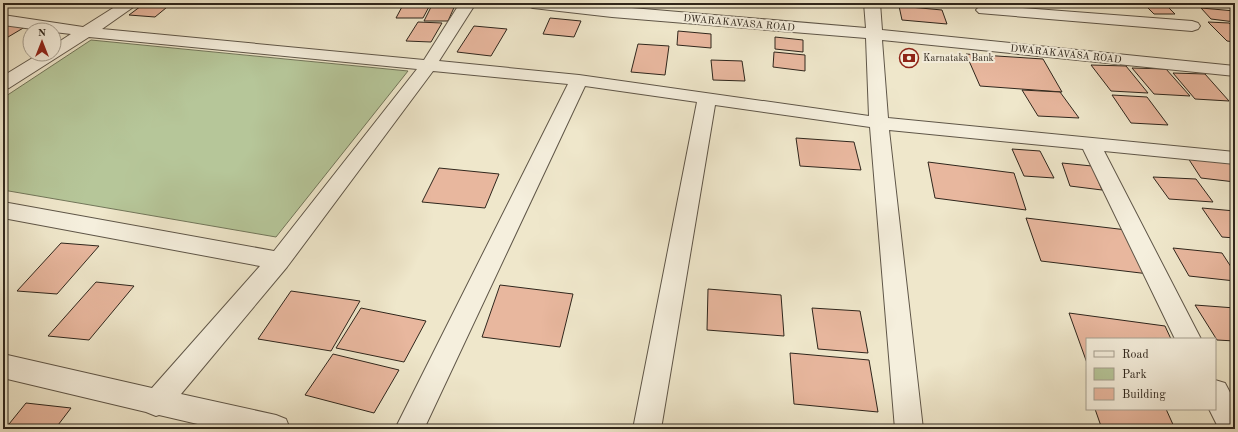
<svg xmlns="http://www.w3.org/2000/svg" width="1238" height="432" viewBox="0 0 1238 432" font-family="'Old Standard TT',serif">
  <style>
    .green { fill: #b6c699; stroke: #72765a }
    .building { fill: #e8b79e; stroke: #2f261c }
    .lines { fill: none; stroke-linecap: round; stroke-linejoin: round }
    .minor-casing { stroke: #5f5648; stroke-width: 2 }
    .minor { fill: #f5efdd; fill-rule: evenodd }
    .labels { text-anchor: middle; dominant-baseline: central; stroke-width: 4; stroke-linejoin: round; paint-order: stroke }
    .far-street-label { font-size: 10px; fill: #2f261c; stroke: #f5efdd }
    .far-poi-label { font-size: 10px; fill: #2f261c; stroke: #f5efdd; text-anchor: start }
  </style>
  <rect width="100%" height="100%" fill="#efe7cb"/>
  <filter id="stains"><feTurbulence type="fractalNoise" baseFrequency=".005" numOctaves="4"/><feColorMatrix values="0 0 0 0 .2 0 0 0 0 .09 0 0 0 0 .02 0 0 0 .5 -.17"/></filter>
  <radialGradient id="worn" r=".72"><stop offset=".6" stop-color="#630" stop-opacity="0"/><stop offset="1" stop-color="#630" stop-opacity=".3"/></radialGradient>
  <path class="green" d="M91,40L408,71L276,237L3,190V98Z"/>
  <g class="building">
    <path d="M145,3H172L155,17L129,15Z"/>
    <path d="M404,3H431L423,18H396Z"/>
    <path d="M433,3H456L448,21H424Z"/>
    <path d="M1021,3H1048L1050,5L1022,4Z"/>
    <path d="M1144,4H1165L1175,14H1154Z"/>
    <path d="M899,6L942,10L947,24L902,20Z"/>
    <path d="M1201,8L1235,11V22L1211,19Z"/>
    <path d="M550,18L581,21L574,37L543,34Z"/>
    <path d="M10,22L30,24L3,40V26Z"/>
    <path d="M418,22L442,23L431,42L406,41Z"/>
    <path d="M1208,22L1229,23L1235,29V42L1227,41Z"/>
    <path d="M474,26L507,29L491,56L457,52Z"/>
    <path d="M678,31L711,34V48L677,45Z"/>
    <path d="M775,37L803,40V52L775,49Z"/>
    <path d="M638,44L669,46L665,75L631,72Z"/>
    <path d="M774,52L805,55V71L773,67Z"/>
    <path d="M966,54L1043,59L1062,92L980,86Z"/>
    <path d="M711,60L742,61L745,81L713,80Z"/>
    <path d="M1091,65L1126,66L1148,93L1111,91Z"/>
    <path d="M1132,68L1166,69L1190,96L1154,94Z"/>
    <path d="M1173,73L1205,74L1229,101L1195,99Z"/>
    <path d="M1022,90L1060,92L1079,118L1038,116Z"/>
    <path d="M1112,95L1147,97L1168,125L1131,123Z"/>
    <path d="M796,138L854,142L861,170L800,166Z"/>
    <path d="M1012,149L1040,151L1054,178L1024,176Z"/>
    <path d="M1186,155L1235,163V182L1201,178Z"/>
    <path d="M928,162L1014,173L1026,210L935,198Z"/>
    <path d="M1062,163L1092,166L1102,190L1070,186Z"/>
    <path d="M439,168L499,174L485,208L422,202Z"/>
    <path d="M1153,177L1196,179L1213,202L1169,199Z"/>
    <path d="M1202,208L1235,211V238L1222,237Z"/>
    <path d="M1026,218L1127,230L1149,274L1041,261Z"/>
    <path d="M61,243L99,246L57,294L17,291Z"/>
    <path d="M1173,248L1222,253L1235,273V281L1189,276Z"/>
    <path d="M96,282L134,286L89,340L48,336Z"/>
    <path d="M500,285L573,294L560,347L482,337Z"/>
    <path d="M708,289L781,295L784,336L707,330Z"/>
    <path d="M291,291L360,301L331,351L258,339Z"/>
    <path d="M1195,305L1235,308V341L1217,340Z"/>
    <path d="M361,308L426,321L404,362L336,348Z"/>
    <path d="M812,308L860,311L868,353L818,349Z"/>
    <path d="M1069,313L1165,326L1171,339H1087V363Z"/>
    <path d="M790,353L869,360L878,412L794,404Z"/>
    <path d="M333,354L399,370L374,413L305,395Z"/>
    <path d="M26,403L71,408L55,429H5Z"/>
    <path d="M1095,409H1166L1175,429H1102Z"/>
  </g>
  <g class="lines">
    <defs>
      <g id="minor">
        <path d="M121,3H139L102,29L424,60L460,3H476L439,61L579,75L869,116L866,38L612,17L533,8L528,6L525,3H573L866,28L864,3H880L882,30L1235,66V76L882,40L888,118L1235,152V164L1104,151L1201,339H1175L1083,149L889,130L923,429H895L870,127L715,105L661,429H633L697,102L585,86L424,429H395L568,84L433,71L287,267L181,394L276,415L286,419L290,429H219L159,415L156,416L146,412L3,378V354L152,388L260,266L3,218V202L274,251L417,69L89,37L9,88L3,89V76L39,54H54V45L71,34L54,32V30H40L3,25V15L83,27Z"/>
        <path d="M984,5L1192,21L1198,23L1200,26L1198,29L1192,31L979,13L976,10L979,7Z"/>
        <path d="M1215,380L1225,383L1235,402V429H1219L1209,409H1215Z"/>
      </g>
    </defs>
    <use href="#minor" class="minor-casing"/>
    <use href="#minor" class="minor"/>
  </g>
  <defs>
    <symbol id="bank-ring" viewBox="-11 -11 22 22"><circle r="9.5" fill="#f5efdd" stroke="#8f2418" stroke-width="1.5"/><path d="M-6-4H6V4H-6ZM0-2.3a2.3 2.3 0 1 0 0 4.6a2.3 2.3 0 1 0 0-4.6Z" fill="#8f2418"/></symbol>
  </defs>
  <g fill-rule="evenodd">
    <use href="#bank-ring" x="898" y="47" width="22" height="22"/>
  </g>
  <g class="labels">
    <g class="far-street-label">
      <text transform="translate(739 23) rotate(5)">DWARAKAVASA ROAD</text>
      <text transform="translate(1066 54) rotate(6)">DWARAKAVASA ROAD</text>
    </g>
    <g class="far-poi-label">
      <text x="923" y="58">Karnataka Bank</text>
    </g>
  </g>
  <rect width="1238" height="432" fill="none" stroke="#efe7cb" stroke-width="16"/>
  <rect x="4" y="4" width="1230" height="424" fill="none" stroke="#2f261c" stroke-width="2"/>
  <rect x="8" y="8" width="1222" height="416" fill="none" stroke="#2f261c"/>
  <rect x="1086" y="338" width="130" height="72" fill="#f5efdd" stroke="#a69f90"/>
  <rect x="1094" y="351" width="20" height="6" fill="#f5efdd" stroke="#a69f90"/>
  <text x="1122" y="358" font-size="12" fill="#2f261c">Road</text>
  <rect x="1094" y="368" width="20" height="12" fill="#b6c699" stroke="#a69f90"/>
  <text x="1122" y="378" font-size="12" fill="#2f261c">Park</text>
  <rect x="1094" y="388" width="20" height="12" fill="#e8b79e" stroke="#a69f90"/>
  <text x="1122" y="398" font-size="12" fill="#2f261c">Building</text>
  <g transform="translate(42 42)"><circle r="19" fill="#f5efdd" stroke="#a69f90"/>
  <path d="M0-3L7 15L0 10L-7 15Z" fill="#8f2418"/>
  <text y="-6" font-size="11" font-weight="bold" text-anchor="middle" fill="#2f261c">N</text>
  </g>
  <rect width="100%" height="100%" filter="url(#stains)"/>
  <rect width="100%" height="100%" fill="url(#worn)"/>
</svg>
